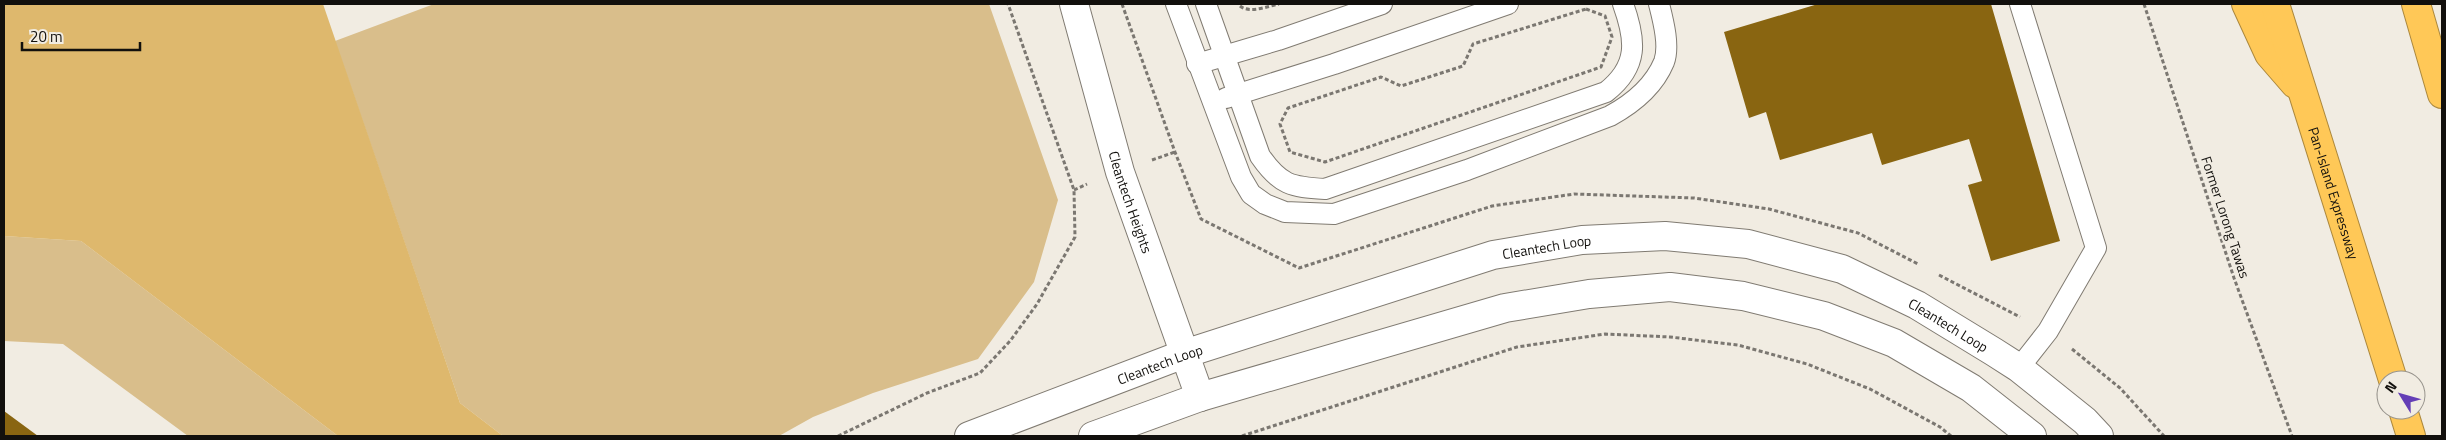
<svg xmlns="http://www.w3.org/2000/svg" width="2446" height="440" viewBox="0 0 2446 440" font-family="'Titillium Web',sans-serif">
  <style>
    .green { fill: #d9be8b }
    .forest { fill: #deb86d }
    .building { fill: #896511 }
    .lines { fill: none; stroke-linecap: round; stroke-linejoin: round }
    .lane-casing { stroke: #807b72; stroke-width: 22 }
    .street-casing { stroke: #807b72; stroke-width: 30 }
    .highway-casing { stroke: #ac883d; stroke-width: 30 }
    .path { stroke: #7b7771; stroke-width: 3; stroke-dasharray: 4 2.5; stroke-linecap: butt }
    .lane { stroke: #fff; stroke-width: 20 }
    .street { stroke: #fff; stroke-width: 28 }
    .highway { stroke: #ffc857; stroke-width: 28 }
    .labels { text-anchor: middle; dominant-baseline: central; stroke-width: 4; stroke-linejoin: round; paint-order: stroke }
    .street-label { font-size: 14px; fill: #12100d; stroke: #f1ece2 }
  </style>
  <rect width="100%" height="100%" fill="#f1ece2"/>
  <g class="green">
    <path d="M434,4H989L1058,200L1034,282L978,359L873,393L813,417L779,436H503L460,403L335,41Z"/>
    <path d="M4,236L81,241L338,436H188L63,344L4,341Z"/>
  </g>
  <path class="forest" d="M4,4H323L460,403L503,436H338L81,241L4,236Z"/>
  <g class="building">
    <path d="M1818,4H1991L2060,241L1991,261L1968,185L1982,181L1969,139L1882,165L1872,133L1780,160L1766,112L1749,118L1724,32Z"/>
    <path d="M4,411L38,436H4Z"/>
  </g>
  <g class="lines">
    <defs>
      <g id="lane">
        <path d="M1176,4L1241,177L1251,194L1265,204L1285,212L1334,214L1467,170L1610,116C1632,104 1654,86 1664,62C1670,46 1663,20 1659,4"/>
        <path d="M1206,4L1260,156C1280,185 1291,187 1325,189L1606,92C1639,66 1636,40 1623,4"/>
        <path d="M1197,64L1278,40L1382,4"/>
        <path d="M1226,98L1334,64L1508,4"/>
        <path d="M2019,368L2048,331L2096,248L2020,4"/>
      </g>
      <g id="street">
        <path id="s1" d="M1074,4L1120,172L1200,397"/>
        <path id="s2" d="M969,436L1184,354L1493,255L1582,240L1665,236L1748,244L1842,269L1917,305L1994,352L2019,368L2085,421L2099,436"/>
        <path d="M1093,436L1200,397L1505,308L1589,294L1670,287L1743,296L1824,316L1894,343L1971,388L2032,436"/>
      </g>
      <g id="highway">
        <path d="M2246,4L2269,54L2295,84"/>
        <path id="s3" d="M2275,4L2393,380"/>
        <path d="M2416,4L2442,94"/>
        <path d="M2403,410L2411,436"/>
      </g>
    </defs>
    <use href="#lane" class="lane-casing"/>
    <use href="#street" class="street-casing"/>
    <use href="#highway" class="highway-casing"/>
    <g class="path">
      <path d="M1122,4L1175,152L1201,219L1299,268L1492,206L1574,194L1694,198L1769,209L1858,233L1918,264"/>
      <path d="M2144,4L2234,278L2292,436"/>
      <path d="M1240,6C1250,14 1268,6 1279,4"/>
      <path d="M1586,9L1605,16L1612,37L1601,67L1325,162L1290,152L1280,124L1288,108L1381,77L1401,86L1463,66L1473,44Z"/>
      <path d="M1152,160L1175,152"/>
      <path d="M1074,190L1087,184"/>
      <path d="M1939,275L2020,317"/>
      <path d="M2072,349L2120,388L2164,436"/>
      <path d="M838,436L927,393L980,373L1010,341L1037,304L1075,237L1074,190L1008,4"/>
      <path d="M1242,436L1517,347L1605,334L1670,337L1738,345L1807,364L1870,389L1940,427L1951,436"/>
    </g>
    <use href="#lane" class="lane"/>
    <use href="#street" class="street"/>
    <use href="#highway" class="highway"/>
  </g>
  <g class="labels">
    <g class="street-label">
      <text stroke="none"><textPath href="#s3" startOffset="198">Pan-Island Expressway</textPath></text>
      <text stroke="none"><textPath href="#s1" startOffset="206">Cleantech Heights</textPath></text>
      <text transform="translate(2226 217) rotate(72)">Former Lorong Tawas</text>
      <text stroke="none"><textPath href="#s2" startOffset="609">Cleantech Loop</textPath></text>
      <text stroke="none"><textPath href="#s2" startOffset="1029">Cleantech Loop</textPath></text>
      <text stroke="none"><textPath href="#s2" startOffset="204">Cleantech Loop</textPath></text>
    </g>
  </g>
  <rect width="2446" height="440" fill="none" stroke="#12100d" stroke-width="10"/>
  <g transform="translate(2401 395) rotate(307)"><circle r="24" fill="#f1ece2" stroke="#98948d"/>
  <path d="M0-4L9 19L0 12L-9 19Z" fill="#643eb6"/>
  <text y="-8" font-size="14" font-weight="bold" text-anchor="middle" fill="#12100d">N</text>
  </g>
  <path d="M22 42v8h118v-8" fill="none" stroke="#12100d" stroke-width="2.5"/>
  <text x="30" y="42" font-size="15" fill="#12100d" stroke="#f1ece2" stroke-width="4" paint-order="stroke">20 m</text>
</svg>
